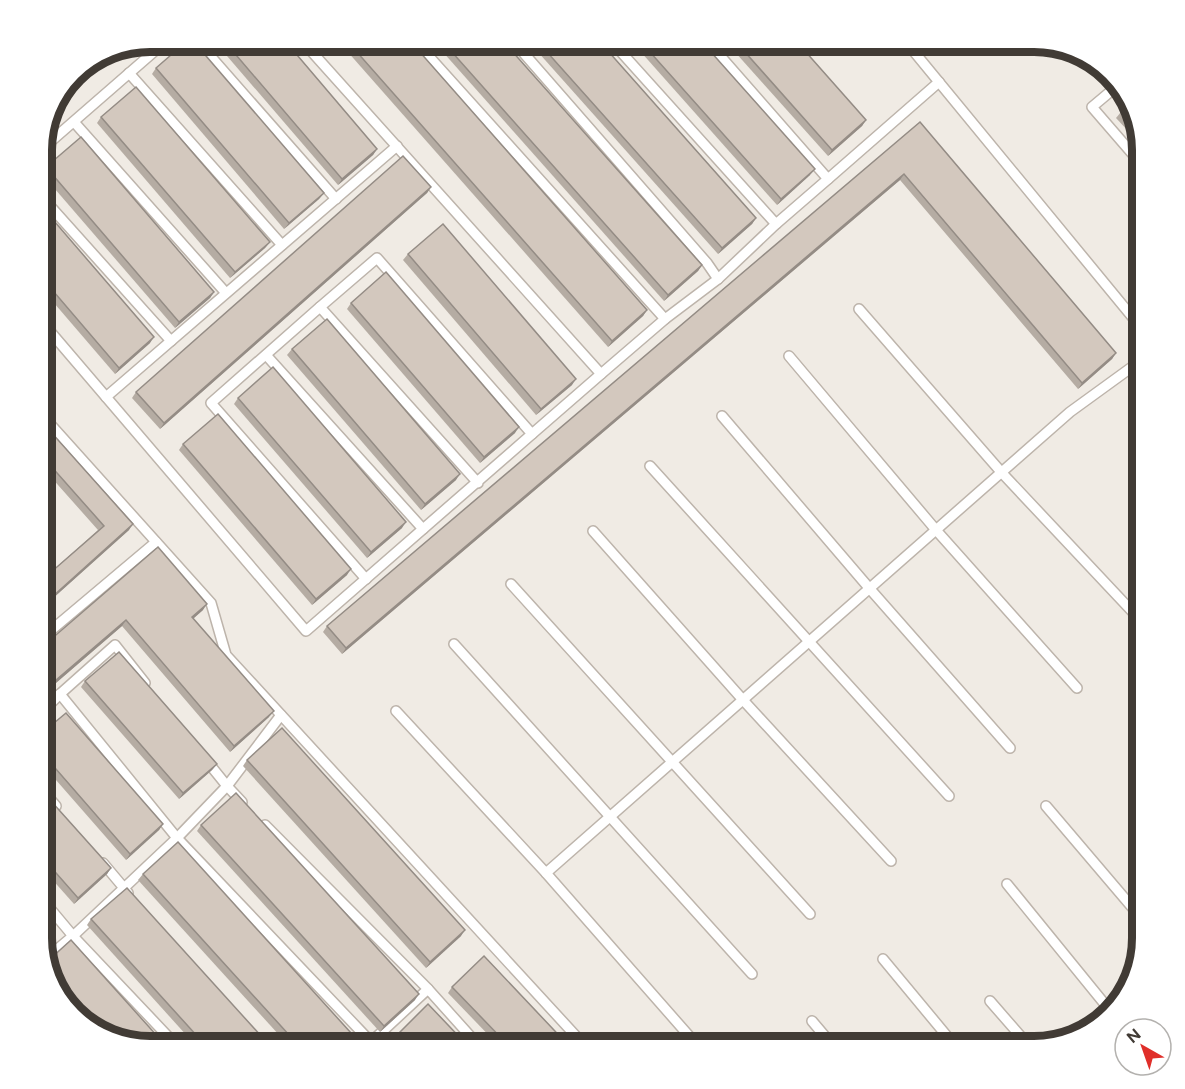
<svg xmlns="http://www.w3.org/2000/svg" width="1185" height="1089" viewBox="0 0 1185 1089" font-family="Figtree,sans-serif">
  <style>
    .lines { fill: none; stroke-linecap: round; stroke-linejoin: round }
    .lane-casing { stroke: #bdb4ab; stroke-width: 12 }
    .lane { stroke: #fff; stroke-width: 9 }
    .wall { fill: #b5aca3 }
    .shaded-wall { fill: #948c85 }
    .building { fill: #d3c8be; stroke: #948c85; stroke-width: 1.5 }
    .rim { fill: none; stroke: #413b35; stroke-width: 8 }
  </style>
  <rect width="100%" height="100%" fill="#f0ebe4"/>
  <g class="lines">
    <defs>
      <g id="lane">
        <path d="M198,42L336,199"/>
        <path d="M303,42L601,374L665,319L718,279L776,224L828,179"/>
        <path d="M416,42L665,319"/>
        <path d="M514,42L707,263L718,279"/>
        <path d="M612,42L776,224"/>
        <path d="M708,42L828,179L939,82"/>
        <path d="M906,42L1143,330"/>
        <path d="M129,73L282,245"/>
        <path d="M1117,86L1092,107L1143,166"/>
        <path d="M74,122L226,293"/>
        <path d="M42,149L165,42"/>
        <path d="M42,197L171,341"/>
        <path d="M320,307L211,403L366,579"/>
        <path d="M859,309L1002,473L1143,623"/>
        <path d="M42,322L306,631L532,434L377,258L320,307L478,483"/>
        <path d="M266,355L423,529"/>
        <path d="M789,356L936,530L1077,688"/>
        <path d="M106,397L397,146"/>
        <path d="M42,415L211,603L226,655L586,1047"/>
        <path d="M722,416L870,589L1010,748"/>
        <path d="M532,434L601,374"/>
        <path d="M650,466L949,796"/>
        <path d="M593,531L743,700L891,861"/>
        <path d="M511,584L810,914"/>
        <path d="M42,638L156,542"/>
        <path d="M454,644L752,974"/>
        <path d="M145,683L115,645L60,694L177,838L371,1042L366,1047"/>
        <path d="M396,711L546,873L690,1037"/>
        <path d="M42,712L60,694"/>
        <path d="M206,760L227,786L281,715"/>
        <path d="M42,790L56,806"/>
        <path d="M1046,806L1143,920"/>
        <path d="M265,825L428,989"/>
        <path d="M103,863L124,888L177,838L227,786L242,802"/>
        <path d="M546,873L1070,412L1143,359"/>
        <path d="M1007,884L1112,1013"/>
        <path d="M128,893L124,888L73,936L178,1047"/>
        <path d="M42,899L73,936L48,957"/>
        <path d="M883,959L956,1047"/>
        <path d="M990,1001L1030,1047"/>
        <path d="M812,1021L834,1047"/>
        <path d="M376,1047L371,1042L428,989L480,1047"/>
      </g>
    </defs>
    <use href="#lane" class="lane-casing"/>
    <use href="#lane" class="lane"/>
  </g>
  <g class="wall">
    <path d="M215,42H286L377,149L373,155L338,185Z"/>
    <path d="M339,42H411L647,310L643,316L608,347Z"/>
    <path d="M434,42H504L702,265L698,271L664,301Z"/>
    <path d="M529,42H600L756,218L752,224L718,254Z"/>
    <path d="M632,42H702L810,175L777,205Z"/>
    <path d="M726,42H797L866,120L862,126L828,156Z"/>
    <path d="M156,68L324,193L319,199L284,229L152,74Z"/>
    <path d="M1126,107L1143,144V147L1116,118L1121,112Z"/>
    <path d="M101,117L270,242L265,248L230,278L97,123Z"/>
    <path d="M920,122L1116,353L1112,359L1078,389L900,180L342,654L323,632L327,626Z"/>
    <path d="M46,167L214,292L210,298L175,328L42,174Z"/>
    <path d="M431,187L427,193L160,429L132,398L136,392Z"/>
    <path d="M42,207L150,343L115,374L42,289Z"/>
    <path d="M408,254L572,385L536,415L403,260Z"/>
    <path d="M351,303L515,433L480,463L347,309Z"/>
    <path d="M292,349L456,480L421,510L287,355Z"/>
    <path d="M238,398L402,528L367,558L234,404Z"/>
    <path d="M42,422L129,530L42,608V580L98,530L42,467Z"/>
    <path d="M183,444L347,575L312,605L179,450Z"/>
    <path d="M158,547L203,610L193,619L269,717L230,752L122,626L42,695V647Z"/>
    <path d="M85,681L217,764L212,770L179,799L81,687Z"/>
    <path d="M42,733L163,824L159,830L126,860L42,764Z"/>
    <path d="M247,760L461,936L426,968L243,766Z"/>
    <path d="M42,791L111,868L107,874L74,904L42,868Z"/>
    <path d="M201,825L415,1000L380,1032L197,831Z"/>
    <path d="M143,874L358,1047H290L138,880Z"/>
    <path d="M91,919L271,1047H197L87,925Z"/>
    <path d="M452,987L570,1047H500L448,993Z"/>
    <path d="M397,1035L469,1047H398L392,1041Z"/>
  </g>
  <g class="shaded-wall">
    <path d="M866,120L862,126L828,156L832,150Z"/>
    <path d="M377,149L373,155L338,185L342,179Z"/>
    <path d="M815,169L810,175L777,205L781,199Z"/>
    <path d="M904,174L900,180L342,654L346,648Z"/>
    <path d="M431,187L427,193L160,429L164,423Z"/>
    <path d="M324,193L319,199L284,229L289,223Z"/>
    <path d="M756,218L752,224L718,254L722,248Z"/>
    <path d="M270,242L265,248L230,278L235,272Z"/>
    <path d="M702,265L698,271L664,301L668,295Z"/>
    <path d="M214,292L210,298L175,328L179,322Z"/>
    <path d="M647,310L643,316L608,347L612,341Z"/>
    <path d="M154,337L150,343L115,374L119,368Z"/>
    <path d="M1116,353L1112,359L1078,389L1082,383Z"/>
    <path d="M576,379L572,385L536,415L541,409Z"/>
    <path d="M519,427L515,433L480,463L484,457Z"/>
    <path d="M460,474L456,480L421,510L425,504Z"/>
    <path d="M406,522L402,528L367,558L371,552Z"/>
    <path d="M133,524L129,530L42,608V606Z"/>
    <path d="M351,569L347,575L312,605L316,599Z"/>
    <path d="M207,604L203,610L188,623L192,617Z"/>
    <path d="M126,620L122,626L42,695V692Z"/>
    <path d="M274,711L269,717L230,752L234,746Z"/>
    <path d="M217,764L212,770L179,799L183,793Z"/>
    <path d="M163,824L159,830L126,860L130,854Z"/>
    <path d="M111,868L107,874L74,904L78,898Z"/>
    <path d="M465,930L461,936L426,968L430,962Z"/>
    <path d="M419,994L415,1000L380,1032L384,1026Z"/>
  </g>
  <g class="building">
    <path d="M186,42H194L324,193L289,223L156,68Z"/>
    <path d="M225,42H286L377,149L342,179Z"/>
    <path d="M348,42H411L647,310L612,341Z"/>
    <path d="M443,42H504L702,265L668,295Z"/>
    <path d="M538,42H600L756,218L722,248Z"/>
    <path d="M641,42H702L815,169L781,199Z"/>
    <path d="M736,42H797L866,120L832,150Z"/>
    <path d="M136,87L270,242L235,272L101,117Z"/>
    <path d="M1126,107L1136,128L1121,112Z"/>
    <path d="M920,122L1116,353L1082,383L904,174L346,648L327,626Z"/>
    <path d="M81,137L214,292L179,322L46,167Z"/>
    <path d="M403,156L431,187L164,423L136,392Z"/>
    <path d="M42,207L154,337L119,368L42,278Z"/>
    <path d="M443,224L576,379L541,409L408,254Z"/>
    <path d="M386,272L519,427L484,457L351,303Z"/>
    <path d="M327,319L460,474L425,504L292,349Z"/>
    <path d="M273,367L406,522L371,552L238,398Z"/>
    <path d="M218,414L351,569L316,599L183,444Z"/>
    <path d="M42,422L133,524L42,606V580L104,526L42,456Z"/>
    <path d="M158,547L207,604L192,617L274,711L234,746L126,620L42,692V647Z"/>
    <path d="M119,652L217,764L183,793L85,681Z"/>
    <path d="M66,713L163,824L130,854L42,753V733Z"/>
    <path d="M282,728L465,930L430,962L247,760Z"/>
    <path d="M42,791L111,868L78,898L42,857Z"/>
    <path d="M236,793L419,994L384,1026L201,825Z"/>
    <path d="M178,842L361,1044L357,1047H300L143,874Z"/>
    <path d="M127,888L271,1047H207L91,919Z"/>
    <path d="M71,940L167,1047H151L109,1039L75,1016L49,960Z"/>
    <path d="M484,956L570,1047H510L452,987Z"/>
    <path d="M428,1004L469,1047H408L397,1035Z"/>
  </g>
  <path d="M0 0H1185V1089H0ZM150 52H1034A98 98 0 0 1 1132 150V938A98 98 0 0 1 1034 1036H150A98 98 0 0 1 52 938V150A98 98 0 0 1 150 52Z" fill="#fff" fill-rule="evenodd"/>
  <path class="rim" d="M150 52H1034A98 98 0 0 1 1132 150V938A98 98 0 0 1 1034 1036H150A98 98 0 0 1 52 938V150A98 98 0 0 1 150 52Z"/>
  <g transform="translate(1143 1047) rotate(320)"><circle r="28" fill="#ffffff" stroke="#b3b1ae" stroke-width="1.5"/>
  <path d="M0-4.5L10 22L0 15L-10 22Z" fill="#e02f2a"/>
  <text y="-9" font-size="16" font-weight="bold" text-anchor="middle" fill="#413b35">N</text>
  </g>
</svg>
